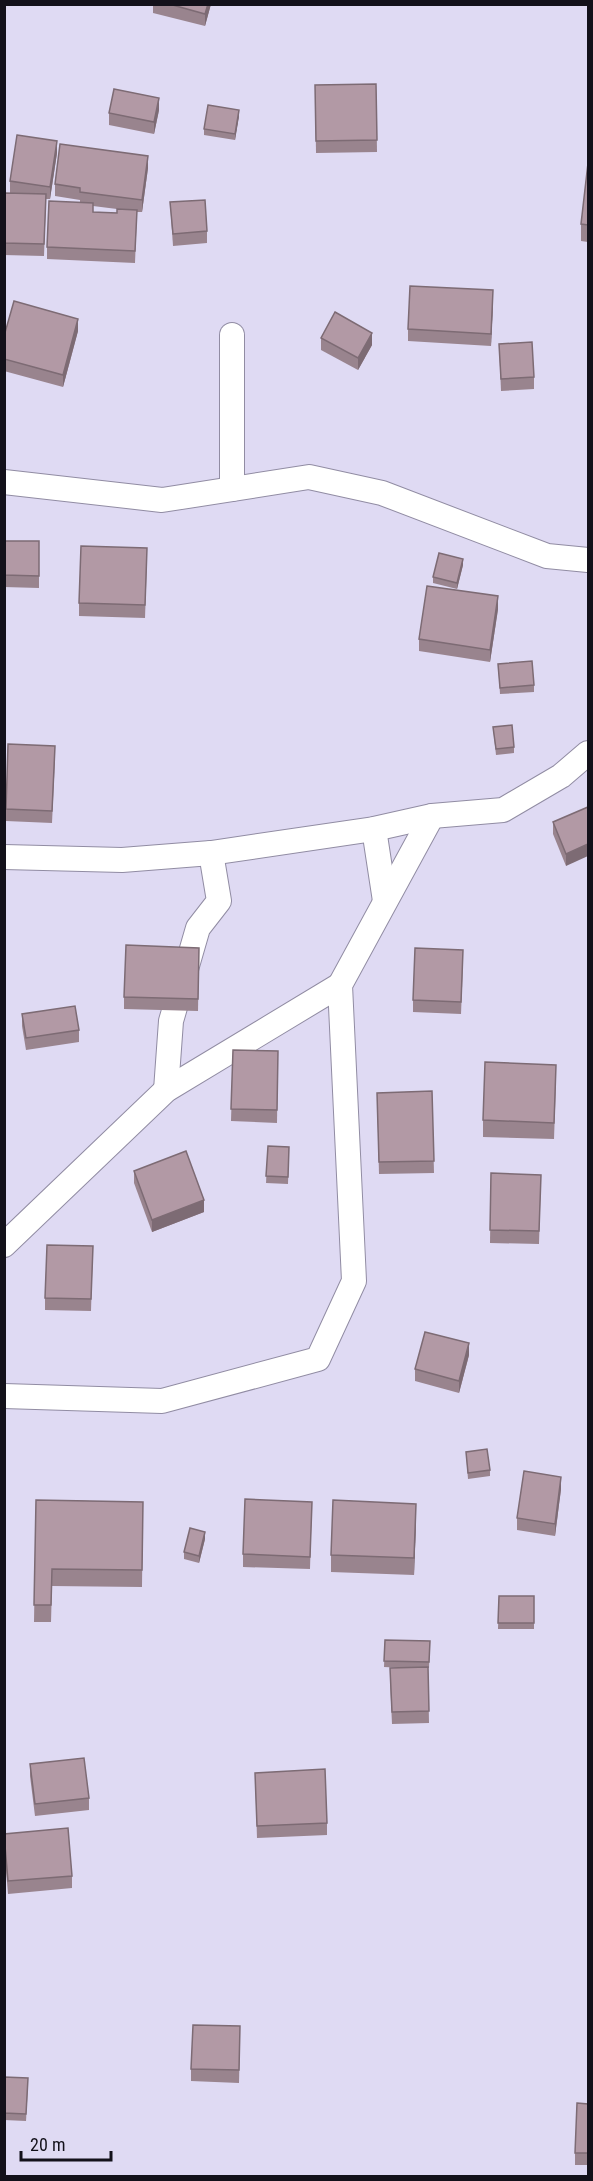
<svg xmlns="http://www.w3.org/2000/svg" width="593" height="2181" viewBox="0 0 593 2181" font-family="'Roboto Condensed',sans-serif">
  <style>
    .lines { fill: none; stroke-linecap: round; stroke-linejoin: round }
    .minor-casing { stroke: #918ca3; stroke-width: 26 }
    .minor { stroke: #fff; stroke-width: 24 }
    .wall { fill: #99848e; fill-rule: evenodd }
    .shaded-wall { fill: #7d6b74 }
    .building { fill: #b299a5; stroke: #7d6b74; stroke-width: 1.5 }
  </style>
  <rect width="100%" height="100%" fill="#dfdaf3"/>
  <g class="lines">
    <defs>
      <g id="minor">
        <path d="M232,335V489"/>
        <path d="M4,482L162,500L309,477L382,493L547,556L588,560"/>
        <path d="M374,829L385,901"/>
        <path d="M4,857L122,860L211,853L374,829L432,816L503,810L561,776L588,753"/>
        <path d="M166,1090L171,1021L198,928L219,901L211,853"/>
        <path d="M4,1245L166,1090L340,985"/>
        <path d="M4,1396L162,1401L318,1359L354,1281L340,985L432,816"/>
      </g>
    </defs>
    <use href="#minor" class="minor-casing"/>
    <use href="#minor" class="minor"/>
  </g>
  <g class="wall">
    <path d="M153,4H211L205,26L153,13Z"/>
    <path d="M376,84L377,152L316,153L315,85Z"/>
    <path d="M159,110L154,134L109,125V113Z"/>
    <path d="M239,116L235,140L204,135V129Z"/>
    <path d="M57,153L50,199H46L44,256L4,255V208L10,193V181Z"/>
    <path d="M588,163V242L581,241V224Z"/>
    <path d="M148,168L142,212H137L135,263L47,259V247L80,202V200L55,196V184ZM93,206L117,209V213L93,212Z"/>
    <path d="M170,202L207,231V243L173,246Z"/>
    <path d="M493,302L491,346L408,341V329Z"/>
    <path d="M78,331L63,387L4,371V336Z"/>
    <path d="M321,338L372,345L358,370L321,350Z"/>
    <path d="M499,344L534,377V389L501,391Z"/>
    <path d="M4,541H39V588L4,587Z"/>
    <path d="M147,560L145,618L79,616V603Z"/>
    <path d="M463,565L457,589L433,583V577Z"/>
    <path d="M498,609L490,662L419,651V639Z"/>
    <path d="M498,664L534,685V692L500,694Z"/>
    <path d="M493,727L514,747V753L496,755Z"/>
    <path d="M55,758L52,823L6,821V809Z"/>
    <path d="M588,807L566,866L553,834V822Z"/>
    <path d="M199,948L198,1011L124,1009V997Z"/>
    <path d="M463,963L461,1014L413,1012V1000Z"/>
    <path d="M22,1014L79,1030V1042L26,1050L22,1026Z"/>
    <path d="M233,1050L278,1051L277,1123L231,1121Z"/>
    <path d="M556,1082L554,1139L483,1137V1120Z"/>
    <path d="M432,1091L434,1173L379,1174L377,1093Z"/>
    <path d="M268,1146L289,1147L288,1184L266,1183Z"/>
    <path d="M134,1171L204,1212L152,1232L134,1183Z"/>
    <path d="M491,1173L541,1175L539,1244L490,1243Z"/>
    <path d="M93,1246L91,1311L45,1310V1298Z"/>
    <path d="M469,1355L459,1393L415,1381V1369Z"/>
    <path d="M466,1452L490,1470V1476L468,1479Z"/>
    <path d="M561,1489L555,1536L517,1530V1518Z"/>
    <path d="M36,1500L143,1502L142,1587L52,1586L51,1622H34Z"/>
    <path d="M312,1502L310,1569L243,1567V1554Z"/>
    <path d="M416,1521L414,1575L331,1572V1555Z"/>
    <path d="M205,1539L199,1563L184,1559V1552Z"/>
    <path d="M499,1596H534V1629H498Z"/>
    <path d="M385,1640L430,1641L429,1668H428L429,1723L392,1724L390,1680L404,1668L384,1667Z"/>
    <path d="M30,1764L89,1798V1810L35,1816L30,1776Z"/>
    <path d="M255,1773L327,1823V1835L257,1838Z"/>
    <path d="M4,1834L72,1876V1888L8,1894L4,1846Z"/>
    <path d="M240,2039L239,2083L191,2081V2069Z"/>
    <path d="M4,2077L28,2085L26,2121L4,2120Z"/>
    <path d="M588,2104V2165H575V2153Z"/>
  </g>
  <g class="shaded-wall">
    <path d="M208,4H211L205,26V14Z"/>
    <path d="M159,98V110L154,134V122Z"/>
    <path d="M239,110V116L235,140V134Z"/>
    <path d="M57,141V153L50,199V187Z"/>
    <path d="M148,156V168L142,212V200Z"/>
    <path d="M493,290V302L491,346V334Z"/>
    <path d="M78,319V331L63,387V375Z"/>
    <path d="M372,333V345L358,370V358Z"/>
    <path d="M463,559V565L457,589V583Z"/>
    <path d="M498,596V609L490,662V650Z"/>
    <path d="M588,844V856L566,866V854Z"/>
    <path d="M204,1200V1212L152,1232V1220Z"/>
    <path d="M469,1343V1355L459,1393V1381Z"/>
    <path d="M561,1477V1489L555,1536V1524Z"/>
    <path d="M416,1504V1521L414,1575V1558Z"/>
    <path d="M205,1532V1539L199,1563V1556Z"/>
  </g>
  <g class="building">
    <path d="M169,4H208L205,14Z"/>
    <path d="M376,84L377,140L316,141L315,85Z"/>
    <path d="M114,89L159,98L154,122L109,113Z"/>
    <path d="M208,105L239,110L235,134L204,129Z"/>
    <path d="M17,135L57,141L50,187L10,181Z"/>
    <path d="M60,144L148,156L142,200L80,192V188L55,184Z"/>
    <path d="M588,163V225L581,224Z"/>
    <path d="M5,193L46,194L44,244L4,243Z"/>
    <path d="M205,200L207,231L173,234L170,202Z"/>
    <path d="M49,201L93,203V212L117,213V209L137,210L135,251L47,247Z"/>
    <path d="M410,286L493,290L491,334L408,329Z"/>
    <path d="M14,301L78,319L63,375L4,359V336Z"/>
    <path d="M335,312L372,333L358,358L321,338Z"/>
    <path d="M532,342L534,377L501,379L499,344Z"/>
    <path d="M4,541H39V576L4,575Z"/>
    <path d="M81,546L147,548L145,605L79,603Z"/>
    <path d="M439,553L463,559L457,583L433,577Z"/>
    <path d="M427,586L498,596L490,650L419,639Z"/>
    <path d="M532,661L534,685L500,688L498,664Z"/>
    <path d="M512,725L514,747L496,749L493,727Z"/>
    <path d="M8,744L55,746L52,811L6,809Z"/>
    <path d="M588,807V844L566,854L553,822Z"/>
    <path d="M126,945L199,948L198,999L124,997Z"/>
    <path d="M415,948L463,950L461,1002L413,1000Z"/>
    <path d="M75,1006L79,1030L26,1038L22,1014Z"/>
    <path d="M233,1050L278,1051L277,1110L231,1109Z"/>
    <path d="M485,1062L556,1065L554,1123L483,1120Z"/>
    <path d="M432,1091L434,1161L379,1162L377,1093Z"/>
    <path d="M268,1146L289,1147L288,1177L266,1176Z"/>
    <path d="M186,1151L204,1200L152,1220L134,1171Z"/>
    <path d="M491,1173L541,1175L539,1231L490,1230Z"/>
    <path d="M47,1245L93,1246L91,1299L45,1298Z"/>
    <path d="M425,1332L469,1343L459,1381L415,1369Z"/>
    <path d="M487,1449L490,1470L468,1473L466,1452Z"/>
    <path d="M524,1471L561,1477L555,1524L517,1518Z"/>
    <path d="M245,1499L312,1502L310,1557L243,1554Z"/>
    <path d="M36,1500L143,1502L142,1570L52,1569L51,1605H34Z"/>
    <path d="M333,1500L416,1504L414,1558L331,1555Z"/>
    <path d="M190,1528L205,1532L199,1556L184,1552Z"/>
    <path d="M499,1596H534V1623H498Z"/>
    <path d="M385,1640L430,1641L429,1662L384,1661Z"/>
    <path d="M428,1667L429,1711L392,1712L390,1668Z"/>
    <path d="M84,1758L89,1798L35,1804L30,1764Z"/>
    <path d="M325,1769L327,1823L257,1826L255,1773Z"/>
    <path d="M68,1828L72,1876L8,1881L4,1834Z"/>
    <path d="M193,2025L240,2026L239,2070L191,2069Z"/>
    <path d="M4,2077L28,2078L26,2114L4,2113Z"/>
    <path d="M577,2103L588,2104V2153H575Z"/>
  </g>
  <rect width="593" height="2181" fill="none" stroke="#13111a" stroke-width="12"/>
  <path d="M21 2151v9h90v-9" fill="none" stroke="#13111a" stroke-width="3"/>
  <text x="30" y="2151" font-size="18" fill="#13111a" stroke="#dfdaf3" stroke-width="4.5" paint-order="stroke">20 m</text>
</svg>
